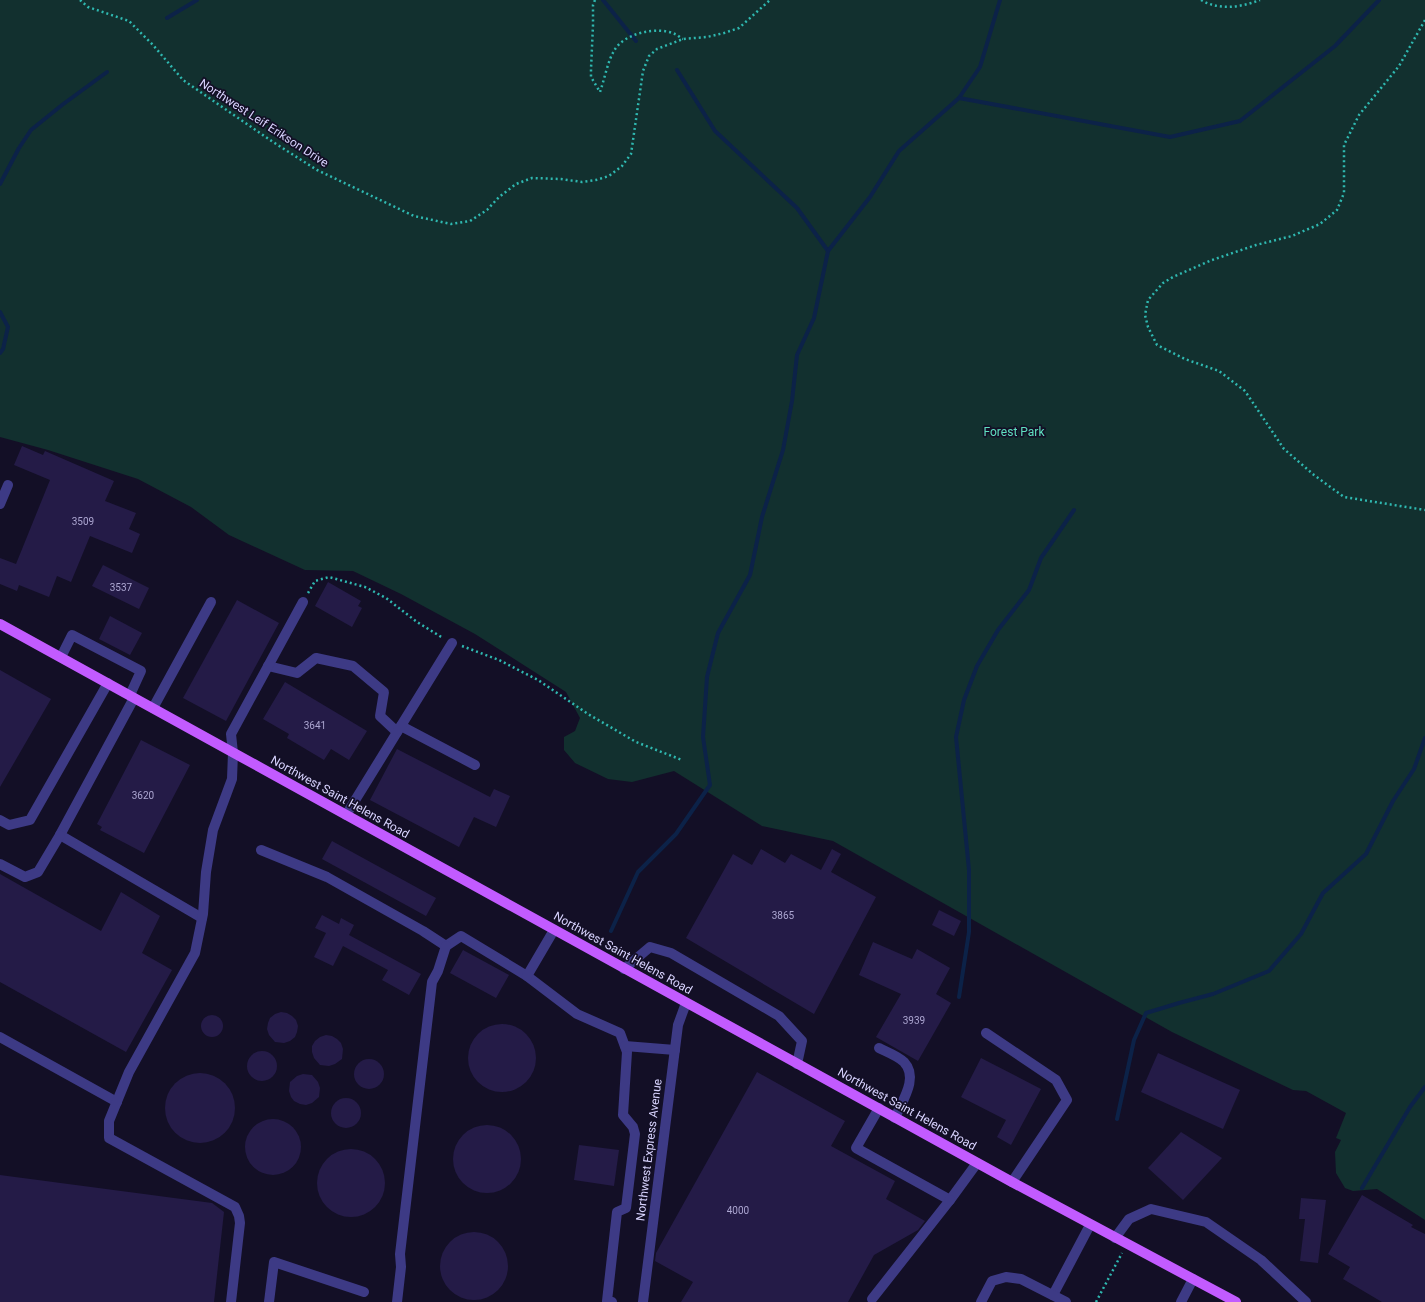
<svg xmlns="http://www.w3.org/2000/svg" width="1425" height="1302" viewBox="0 0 1425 1302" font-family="Roboto,sans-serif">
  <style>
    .green { fill: #12302f }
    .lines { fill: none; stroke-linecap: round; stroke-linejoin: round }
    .stream { stroke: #0c2248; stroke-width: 4 }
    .building { fill: #241b47 }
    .path { stroke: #2fb8b0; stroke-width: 2.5; stroke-dasharray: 2 3; stroke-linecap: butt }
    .minor { stroke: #3d3a85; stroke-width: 10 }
    .major { stroke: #c25bff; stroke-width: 10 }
    .labels { text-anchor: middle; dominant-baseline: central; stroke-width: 3.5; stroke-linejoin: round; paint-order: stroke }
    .number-label { font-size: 10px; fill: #aca6d1 }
    .street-label { font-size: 12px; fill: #d9d4ff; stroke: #130f26 }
    .park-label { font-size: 12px; fill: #5fe0c0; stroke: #130f26 }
  </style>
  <rect width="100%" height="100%" fill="#130f26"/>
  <path class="green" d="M0,0H1425V1220L1377,1189L1353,1191L1345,1188L1336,1173L1335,1152L1341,1140L1336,1138L1346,1113L1306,1091L1293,1090L1172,1032L833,841L762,826L674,771L632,782L608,779L575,763L564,750V737L575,731L580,718L566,692L475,634L401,594L353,571L305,570L229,535L191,507L138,479L48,450L0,437Z"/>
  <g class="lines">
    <g class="stream">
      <path d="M603,0L636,41"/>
      <path d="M167,18L197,0"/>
      <path d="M677,70L715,131L797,208L828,251"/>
      <path d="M959,98L980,67L1000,0"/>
      <path d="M0,184L19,148L31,130L62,105L107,72"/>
      <path d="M0,312L8,327L3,349L0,353"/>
      <path d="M611,931L638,872L676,834L710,785L703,737L707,677L718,633L750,575L762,517L783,450L792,401L797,355L814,318L828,251L870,197L899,151L959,98L1170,137L1240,121L1335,46L1379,0"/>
      <path d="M959,997L969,932V870L956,737L964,700L977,666L998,630L1029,590L1041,558L1074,510"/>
      <path d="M1117,1119L1134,1040L1146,1013L1179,1003L1213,994L1269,971L1301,934L1323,893L1366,854L1393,801L1414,769L1425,738"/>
      <path d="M1362,1188L1410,1107L1425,1087"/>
    </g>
  </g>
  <g class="building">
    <path d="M22,446L43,455L45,451L114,481L105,501L136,513L129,529L140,534L132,553L90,536L71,582L57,576L49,597L19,585L17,591L0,584V558L16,564L50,480L14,465Z"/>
    <path d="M103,565L149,588L139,609L92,586Z"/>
    <path d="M328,582L361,601L358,606L362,608L352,627L315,606Z"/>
    <path d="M237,600L279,623L226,721L183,698Z"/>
    <path d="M110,616L142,633L130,655L99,639Z"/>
    <path d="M0,670L51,699L0,787Z"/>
    <path d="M285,682L367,731L349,760L331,749L324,760L287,738L289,734L263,719Z"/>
    <path d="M141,740L190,765L144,853L100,830L102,827L97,824Z"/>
    <path d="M397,749L490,797L494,789L510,796L496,827L474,817L459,847L370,800Z"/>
    <path d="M332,841L436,898L426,916L322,859Z"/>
    <path d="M761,849L785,863L791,854L821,870L832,849L841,854L831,872L876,897L814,1014L686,938L733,854L752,865Z"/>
    <path d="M0,874L101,931L121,892L160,916L142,953L172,970L126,1052L0,982Z"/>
    <path d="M939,910L961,921L954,936L932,925Z"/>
    <path d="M322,915L339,924L341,918L354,925L349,935L421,974L409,995L382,980L388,970L343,946L333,966L314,957L326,933L315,928Z"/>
    <path d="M873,942L912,959L917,949L950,968L936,994L951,1003L918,1061L876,1037L901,994L859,975Z"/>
    <path d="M463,950L509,975L496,998L450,973Z"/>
    <path d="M281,1012L287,1013L292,1016L296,1020L298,1026L297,1032L295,1037L290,1041L284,1043L275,1042L269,1035L267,1029L268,1023L270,1018L275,1014Z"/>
    <circle cx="212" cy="1026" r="11"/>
    <circle cx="502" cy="1058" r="34"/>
    <path d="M326,1035L332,1036L337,1039L341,1043L343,1049L342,1059L335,1064L329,1066L320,1065L314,1058L312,1052V1046L315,1041L320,1037Z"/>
    <circle cx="262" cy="1066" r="15"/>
    <path d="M1158,1053L1240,1090L1223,1129L1141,1092Z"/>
    <path d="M981,1058L1041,1089L1011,1145L997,1137L1006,1120L961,1097Z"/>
    <circle cx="369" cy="1074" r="15"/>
    <path d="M757,1072L845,1121L831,1146L895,1181L886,1199L925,1221L918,1230L874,1255L848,1302H681L693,1282L655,1261L656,1253Z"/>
    <circle cx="200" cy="1108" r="35"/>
    <path d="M303,1074L312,1075L318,1082L320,1088L319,1097L312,1103L306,1105L300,1104L294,1101L291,1097L289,1091L290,1082L297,1076Z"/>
    <circle cx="346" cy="1113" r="15"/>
    <circle cx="273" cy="1147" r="28"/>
    <circle cx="487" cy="1159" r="34"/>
    <path d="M1181,1132L1222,1158L1183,1200L1148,1168Z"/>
    <path d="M579,1145L619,1150L614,1186L574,1180Z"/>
    <circle cx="351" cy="1183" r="34"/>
    <path d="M0,1175L212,1203L224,1212L214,1302H0Z"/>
    <path d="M1362,1195L1413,1225L1411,1227L1425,1234V1302H1382L1343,1279L1350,1267L1328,1254Z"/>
    <path d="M1301,1198L1326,1200L1318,1263L1300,1261L1305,1219H1299Z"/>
    <circle cx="474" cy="1266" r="34"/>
  </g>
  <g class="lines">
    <g class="path">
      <path d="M80,0L88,7L129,21L153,45L183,80L273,142L317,170L414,216L451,224L470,221L487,210L499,197L516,184L532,178L561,179L582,182L596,180L609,176L622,166L631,154L643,71L649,56L657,49L683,39L707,37L724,33L739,28L770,0"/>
      <path d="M595,0L593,5V25L591,69V77L600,92C604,81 608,60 614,51C623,33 658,26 675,34C678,35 680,38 683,39"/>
      <path d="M1201,0C1220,11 1241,7 1260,0"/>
      <path d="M1425,20L1399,66L1359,115L1344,145V193L1337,210L1320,224L1292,236L1256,245L1212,260L1173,277L1163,283L1148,300L1145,315L1148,327L1157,345L1185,359L1219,371L1245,391L1284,449L1314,475L1344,497L1425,510"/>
      <path d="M308,593L315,581L329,577L365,587L386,598L417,622L443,638"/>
      <path d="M462,646L499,660L538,680L588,714L636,742L682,760"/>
      <path d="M1096,1302L1122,1253"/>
    </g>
    <g class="minor">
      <path d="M0,504L8,485"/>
      <path d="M61,657L72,635L141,671L130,695"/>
      <path d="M268,666L297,673L316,658L353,666L384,692L380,716L397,732"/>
      <path d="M134,698L60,835L202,918"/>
      <path d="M153,708L211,602"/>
      <path d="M401,726L475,765"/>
      <path d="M346,815L452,643"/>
      <path d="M0,820L9,825L30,820L108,683"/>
      <path d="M261,850L327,877L423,931L446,946L461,936L527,976L577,1014L620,1033L627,1052L623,1115L633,1127L635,1134L626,1208L617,1212L607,1301L612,1302"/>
      <path d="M0,864L25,877L38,872L60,835"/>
      <path d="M624,969L650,947L671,953L779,1016L802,1041L797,1064"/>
      <path d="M527,976L554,930"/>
      <path d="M986,1033L1056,1080L1067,1100L1012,1182"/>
      <path d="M0,1037L117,1102"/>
      <path d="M625,1046L675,1050"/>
      <path d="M879,1048C887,1052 898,1056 904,1062C919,1078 902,1101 895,1118"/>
      <path d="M879,1108L856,1148L950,1200L977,1163"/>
      <path d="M1115,1238L1129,1219L1151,1209L1206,1222L1261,1260L1306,1302"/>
      <path d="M1053,1295L1090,1225"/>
      <path d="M872,1299L950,1200"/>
      <path d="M231,1302L240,1223L239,1216L235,1207L109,1138V1121L129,1072L195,953L203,914L206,872L213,830L232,779L233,753L231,734L303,602"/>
      <path d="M269,1302L274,1262L364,1292"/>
      <path d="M397,1302L401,1267L400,1254L432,982L438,971L446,946"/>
      <path d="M643,1302L678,1025L686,1003"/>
      <path d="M981,1302L992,1281L1006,1277L1021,1279L1066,1302"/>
      <path d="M1181,1302L1193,1279"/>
    </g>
    <path class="major" d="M0,624L1012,1182L1236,1302"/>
  </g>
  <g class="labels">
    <g class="number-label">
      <text x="83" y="521">3509</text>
      <text x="121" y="587">3537</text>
      <text x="315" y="725">3641</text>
      <text x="143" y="795">3620</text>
      <text x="783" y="915">3865</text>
      <text x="914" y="1020">3939</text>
      <text x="738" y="1210">4000</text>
    </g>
    <g class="street-label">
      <text transform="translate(264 123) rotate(33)">Northwest Leif Erikson Drive</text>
      <text transform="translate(340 797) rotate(29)">Northwest Saint Helens Road</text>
      <text transform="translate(623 953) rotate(29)">Northwest Saint Helens Road</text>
      <text transform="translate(907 1109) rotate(29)">Northwest Saint Helens Road</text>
      <text transform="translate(649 1150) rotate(-83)">Northwest Express Avenue</text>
    </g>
    <g class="park-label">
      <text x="1014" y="432">Forest Park</text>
    </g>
  </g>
</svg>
